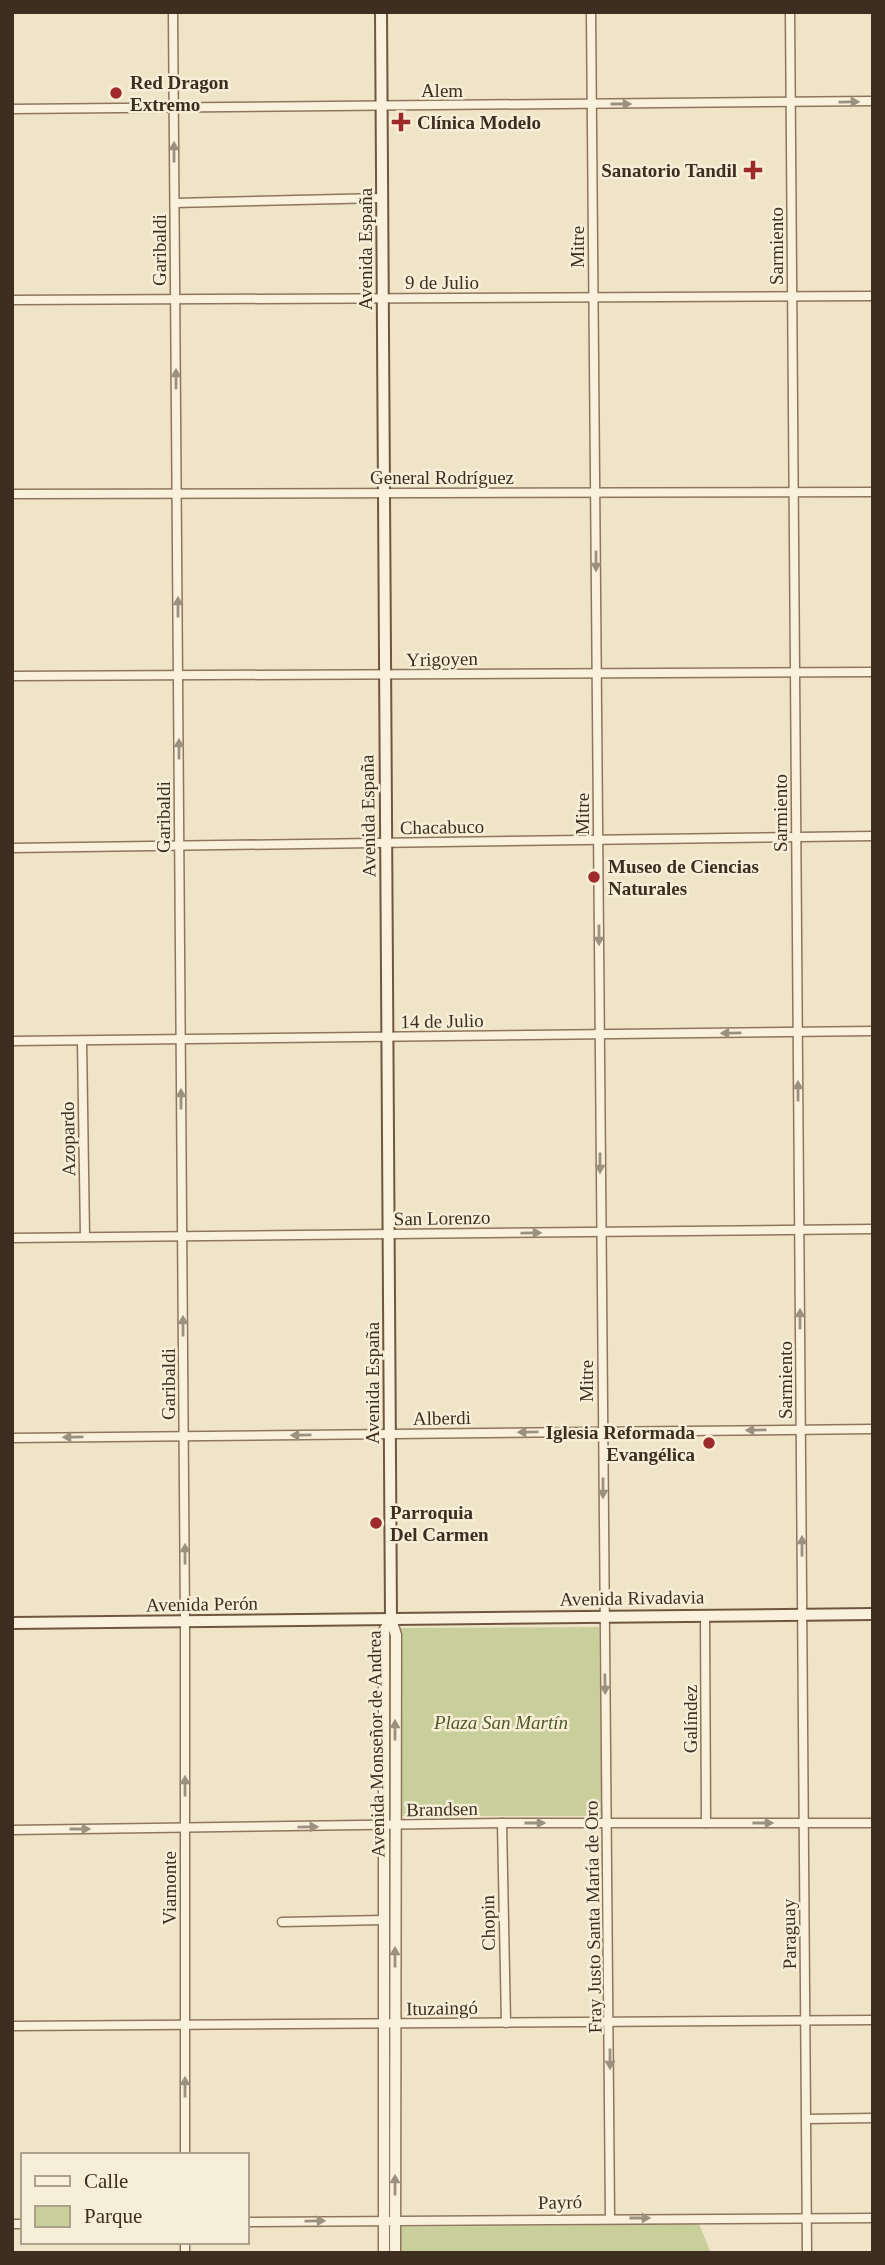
<svg xmlns="http://www.w3.org/2000/svg" width="885" height="2265" viewBox="0 0 885 2265" font-family="'Times New Roman',serif">
  <style>
    .green { fill: #c9cf9b }
    .lines { fill: none; stroke-linecap: round; stroke-linejoin: round }
    .minor-casing { stroke: #8d765c; stroke-width: 11 }
    .tertiary-casing { stroke: #8d765c; stroke-width: 13 }
    .secondary-casing { stroke: #6f573f; stroke-width: 14 }
    .minor { stroke: #faf1dc; stroke-width: 8 }
    .tertiary { stroke: #faf1dc; stroke-width: 10 }
    .secondary { stroke: #faf1dc; stroke-width: 10 }
    .oneway { fill: #9c907e }
    .poi-dot { fill: #9e2a2b; stroke: #f7eed8; stroke-width: 2.5 }
    .labels { text-anchor: middle; dominant-baseline: central; stroke-width: 5; stroke-linejoin: round; paint-order: stroke }
    .poi-label { font-size: 19px; font-weight: bold; fill: #3d2e20; stroke: #f7eed8; text-anchor: start }
    .street-label { font-size: 19px; fill: #3d2e20; stroke: #f7eed8 }
    .park-label { font-size: 19px; font-style: italic; fill: #4d5a26; stroke: #f7eed8 }
  </style>
  <rect width="100%" height="100%" fill="#f0e4c8"/>
  <g class="green">
    <path d="M599,1627L602,1816H402L401,1628Z"/>
    <path d="M699,2224L711,2253H400V2227Z"/>
  </g>
  <g class="lines">
    <defs>
      <g id="minor">
        <path d="M173,12L185,1622V2155"/>
        <path d="M591,12L610,2218"/>
        <path d="M790,12L807,2253"/>
        <path d="M12,109L873,101"/>
        <path d="M175,203L382,198"/>
        <path d="M12,300L873,296"/>
        <path d="M12,494L873,492"/>
        <path d="M12,676L873,672"/>
        <path d="M12,848L873,836"/>
        <path d="M12,1041L873,1031"/>
        <path d="M82,1041L85,1237"/>
        <path d="M12,1238L873,1229"/>
        <path d="M12,1438L873,1429"/>
        <path d="M705,1615L706,1823"/>
        <path d="M502,1823L506,2023"/>
        <path d="M12,1830L502,1823H873"/>
        <path d="M282,1922L384,1920"/>
        <path d="M12,2026L873,2020"/>
        <path d="M807,2119L873,2118"/>
        <path d="M247,2222L873,2218"/>
        <path d="M12,2224H23"/>
        <path d="M185,2242V2253"/>
      </g>
      <g id="tertiary">
        <path d="M391,1619L396,1635L395,2253"/>
        <path d="M384,2253V1631L391,1619"/>
      </g>
      <g id="secondary">
        <path d="M381,12L391,1619"/>
        <path d="M12,1623L873,1614"/>
      </g>
    </defs>
    <use href="#minor" class="minor-casing"/>
    <use href="#tertiary" class="tertiary-casing"/>
    <use href="#secondary" class="secondary-casing"/>
    <use href="#minor" class="minor"/>
    <use href="#tertiary" class="tertiary"/>
    <use href="#secondary" class="secondary"/>
  </g>
  <defs><path id="oneway-solid" d="M-6-.8H1V-3.2L6.5 0L1 3.2V.8H-6Z" transform="scale(1.75)"/></defs>
  <g class="oneway">
    <use href="#oneway-solid" transform="translate(849 102) rotate(-1)"/>
    <use href="#oneway-solid" transform="translate(621 104)"/>
    <use href="#oneway-solid" transform="translate(174 152) rotate(-90)"/>
    <use href="#oneway-solid" transform="translate(176 379) rotate(-90)"/>
    <use href="#oneway-solid" transform="translate(596 561) rotate(90)"/>
    <use href="#oneway-solid" transform="translate(178 607) rotate(-90)"/>
    <use href="#oneway-solid" transform="translate(179 749) rotate(-90)"/>
    <use href="#oneway-solid" transform="translate(599 935) rotate(90)"/>
    <use href="#oneway-solid" transform="translate(731 1033) rotate(179)"/>
    <use href="#oneway-solid" transform="translate(798 1091) rotate(-90)"/>
    <use href="#oneway-solid" transform="translate(181 1099) rotate(-90)"/>
    <use href="#oneway-solid" transform="translate(600 1163) rotate(90)"/>
    <use href="#oneway-solid" transform="translate(531 1233) rotate(-1)"/>
    <use href="#oneway-solid" transform="translate(800 1319) rotate(-90)"/>
    <use href="#oneway-solid" transform="translate(183 1326) rotate(-90)"/>
    <use href="#oneway-solid" transform="translate(756 1430) rotate(179)"/>
    <use href="#oneway-solid" transform="translate(528 1432) rotate(179)"/>
    <use href="#oneway-solid" transform="translate(301 1435) rotate(179)"/>
    <use href="#oneway-solid" transform="translate(73 1437) rotate(179)"/>
    <use href="#oneway-solid" transform="translate(603 1488) rotate(90)"/>
    <use href="#oneway-solid" transform="translate(802 1546) rotate(-90)"/>
    <use href="#oneway-solid" transform="translate(185 1554) rotate(-90)"/>
    <use href="#oneway-solid" transform="translate(605 1684) rotate(89)"/>
    <use href="#oneway-solid" transform="translate(395 1730) rotate(-90)"/>
    <use href="#oneway-solid" transform="translate(185 1786) rotate(-90)"/>
    <use href="#oneway-solid" transform="translate(535 1823)"/>
    <use href="#oneway-solid" transform="translate(763 1823)"/>
    <use href="#oneway-solid" transform="translate(308 1827) rotate(-1)"/>
    <use href="#oneway-solid" transform="translate(80 1829)"/>
    <use href="#oneway-solid" transform="translate(395 1957) rotate(-90)"/>
    <use href="#oneway-solid" transform="translate(610 2059) rotate(90)"/>
    <use href="#oneway-solid" transform="translate(185 2087) rotate(-90)"/>
    <use href="#oneway-solid" transform="translate(395 2185) rotate(-90)"/>
    <use href="#oneway-solid" transform="translate(640 2218)"/>
    <use href="#oneway-solid" transform="translate(315 2221) rotate(-1)"/>
  </g>
  <g class="poi-dot">
    <circle cx="116" cy="93" r="7"/>
    <path d="M397.5 111.5h7v7h7v7h-7v7h-7v-7h-7v-7h7z"/>
    <path d="M749.5 159.5h7v7h7v7h-7v7h-7v-7h-7v-7h7z"/>
    <circle cx="594" cy="877" r="7"/>
    <circle cx="709" cy="1443" r="7"/>
    <circle cx="376" cy="1523" r="7"/>
  </g>
  <g class="labels">
    <g class="poi-label">
      <text x="130" y="82">Red Dragon<tspan x="130" dy="22">Extremo</tspan></text>
      <text x="417" y="122">Clínica Modelo</text>
      <text x="737" y="170" text-anchor="end">Sanatorio Tandil</text>
      <text x="608" y="866">Museo de Ciencias<tspan x="608" dy="22">Naturales</tspan></text>
      <text x="695" y="1432" text-anchor="end">Iglesia Reformada<tspan x="695" dy="22">Evangélica</tspan></text>
      <text x="390" y="1512">Parroquia<tspan x="390" dy="22">Del Carmen</tspan></text>
    </g>
    <g class="street-label">
      <text x="442" y="90">Alem</text>
      <text transform="translate(776 246) rotate(-90)">Sarmiento</text>
      <text transform="translate(577 247) rotate(-90)">Mitre</text>
      <text transform="translate(365 249) rotate(-90)">Avenida España</text>
      <text transform="translate(159 250) rotate(-90)">Garibaldi</text>
      <text x="442" y="282">9 de Julio</text>
      <text x="442" y="477">General Rodríguez</text>
      <text transform="translate(442 659) rotate(-1)">Yrigoyen</text>
      <text transform="translate(780 813) rotate(-90)">Sarmiento</text>
      <text transform="translate(582 814) rotate(-90)">Mitre</text>
      <text transform="translate(368 816) rotate(-91)">Avenida España</text>
      <text transform="translate(163 817) rotate(-90)">Garibaldi</text>
      <text transform="translate(442 827) rotate(-1)">Chacabuco</text>
      <text transform="translate(442 1021) rotate(-1)">14 de Julio</text>
      <text transform="translate(68 1139) rotate(-91)">Azopardo</text>
      <text transform="translate(442 1218) rotate(-1)">San Lorenzo</text>
      <text transform="translate(785 1380) rotate(-90)">Sarmiento</text>
      <text transform="translate(586 1381) rotate(-90)">Mitre</text>
      <text transform="translate(372 1383) rotate(-90)">Avenida España</text>
      <text transform="translate(168 1384) rotate(-90)">Garibaldi</text>
      <text transform="translate(442 1418) rotate(-1)">Alberdi</text>
      <text transform="translate(632 1598) rotate(-1)">Avenida Rivadavia</text>
      <text transform="translate(202 1604) rotate(-1)">Avenida Perón</text>
      <text transform="translate(690 1719) rotate(-90)">Galíndez</text>
      <text transform="translate(376 1744) rotate(-91)">Avenida Monseñor de Andrea</text>
      <text transform="translate(442 1809) rotate(-1)">Brandsen</text>
      <text transform="translate(169 1888) rotate(-90)">Viamonte</text>
      <text transform="translate(593 1917) rotate(-91)">Fray Justo Santa María de Oro</text>
      <text transform="translate(488 1923) rotate(-91)">Chopin</text>
      <text transform="translate(789 1934) rotate(-91)">Paraguay</text>
      <text transform="translate(442 2008) rotate(-1)">Ituzaingó</text>
      <text transform="translate(560 2202) rotate(-1)">Payró</text>
    </g>
    <g class="park-label">
      <text x="501" y="1722">Plaza San Martín</text>
    </g>
  </g>
  <rect width="885" height="2265" fill="none" stroke="#3d2e20" stroke-width="28"/>
  <rect x="21" y="2153" width="228" height="91" fill="#f7eed8" stroke="#ada18e" stroke-width="2"/>
  <rect x="35" y="2176" width="35" height="10" fill="#faf1dc" stroke="#ada18e" stroke-width="2"/>
  <text x="84" y="2188" font-size="21" fill="#3d2e20">Calle</text>
  <rect x="35" y="2206" width="35" height="21" fill="#c9cf9b" stroke="#ada18e" stroke-width="2"/>
  <text x="84" y="2223" font-size="21" fill="#3d2e20">Parque</text>
</svg>
